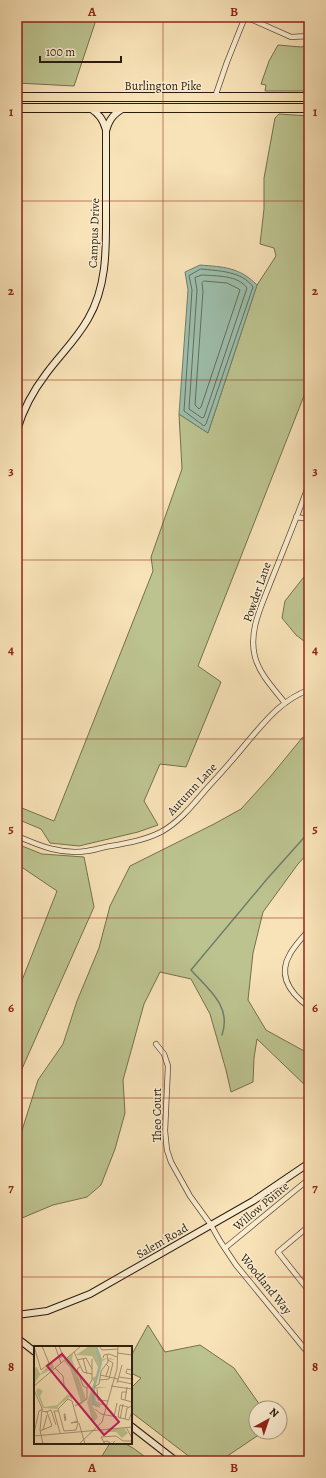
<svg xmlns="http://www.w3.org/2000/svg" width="326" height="1478" viewBox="0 0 326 1478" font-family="Alegreya,serif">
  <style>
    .green { fill: #bcc38f; stroke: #74704e }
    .water { fill: #9dbeac; stroke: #6f7e6c }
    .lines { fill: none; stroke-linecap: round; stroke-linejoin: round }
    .shore { stroke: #646e5c; stroke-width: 1 }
    .stream { stroke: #6f7e6c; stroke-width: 1.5 }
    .street-casing { stroke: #5e4e38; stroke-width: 6 }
    .secondary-casing { stroke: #2b1d0d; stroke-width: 8 }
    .highway-casing { stroke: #2b1d0d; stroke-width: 10 }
    .street { stroke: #faecd0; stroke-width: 4.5 }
    .secondary { stroke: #faecd0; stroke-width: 6 }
    .highway { stroke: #f8e2b7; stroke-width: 8 }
    .grid { fill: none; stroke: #8f2418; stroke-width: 1; stroke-opacity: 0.55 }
    .labels { text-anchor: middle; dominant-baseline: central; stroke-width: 3; stroke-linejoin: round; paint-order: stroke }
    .street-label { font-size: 12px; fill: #2b1d0d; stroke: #faecd0 }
    .inset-river { fill: none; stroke: #9dbeac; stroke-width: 2 }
    .inset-road { fill: none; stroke: #a69373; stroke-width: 1 }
    .view { fill: #c2185b; fill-opacity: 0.15; stroke: #c2185b; stroke-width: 2 }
    .inset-edge { fill: none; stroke: #2b1d0d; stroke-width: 2 }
    .neatline { fill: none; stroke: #8f2418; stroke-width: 1.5 }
    .grid-label { font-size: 13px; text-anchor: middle; font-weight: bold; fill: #8f2418 }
  </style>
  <rect width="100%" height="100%" fill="#f8e2b7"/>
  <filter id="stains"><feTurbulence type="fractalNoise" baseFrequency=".005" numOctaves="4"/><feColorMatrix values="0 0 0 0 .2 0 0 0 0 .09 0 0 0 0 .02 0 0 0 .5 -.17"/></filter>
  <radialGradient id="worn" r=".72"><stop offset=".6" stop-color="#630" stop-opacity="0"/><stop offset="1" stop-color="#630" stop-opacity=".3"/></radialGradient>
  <g class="green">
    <path d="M17,17H97L74,86L17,83Z"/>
    <path d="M278,45L301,47L309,45V91H265L266,85L261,84L269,61Z"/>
    <path d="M279,114L309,116V383L198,666L221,682L186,767L160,764L144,801L158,825L138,832L79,846L50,843L41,829L17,819V806L54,821L153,571L151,557L182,469L179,414L208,433L257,285L276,256L274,248L260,244L264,209V178L275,118Z"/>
    <path d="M309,572V645L296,635L282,618L285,601L307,573Z"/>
    <path d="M309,734V852L298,864L263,912L253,953L248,1000L266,1030L304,1051L309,1049V1089L257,1039L254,1058L253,1082L231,1092L226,1070L210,1014L191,979L160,972L144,1004L123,1080L125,1113L115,1149L101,1185L87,1197L53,1205L22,1218L17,1217V1146L38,1080L63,1044L77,1001L99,948L110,906L130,866L214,824L241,809L270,777L302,738Z"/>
    <path d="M17,844L42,854L84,857L94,907L17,1080V993L57,891L17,864Z"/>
    <path d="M148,1325L165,1352L200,1345L234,1368L262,1408H256V1432H263L220,1461H195L131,1412V1388L141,1378L131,1373V1356Z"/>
    <path d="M110,1443H124L133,1448L151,1461H99Z"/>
  </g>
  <path class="water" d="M200,265C224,267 239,267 257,285L208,433L179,414L188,290L185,272Z"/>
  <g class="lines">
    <g class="shore">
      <path d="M201,269C219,271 242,271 253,287L206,424L204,426L184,411L192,290L189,276Z"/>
      <path d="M202,275C216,276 238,275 247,288L204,417L202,418L189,409L197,290L195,278Z"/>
      <path d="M204,281L227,283L239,289L240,290L201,407L199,409L195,405L203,291L202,283Z"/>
    </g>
    <path class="stream" d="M222,1035C232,1006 208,989 191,970L267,879L309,832"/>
    <defs>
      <g id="street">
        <path d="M246,17L291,37L309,36"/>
        <path d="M215,97L227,62L245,17"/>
        <path d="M296,517L309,519"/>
        <path d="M285,703C274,689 260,675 255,657C248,631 262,605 271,581C284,549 297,517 309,484"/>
        <path d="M17,836C40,846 62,855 87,851C95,850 103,847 111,846C128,843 145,840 161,832C181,821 194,803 209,786C223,771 236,756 249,740C266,720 283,699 309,690"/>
        <path d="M309,930C303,937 295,945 290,954C277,976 291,994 309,1007"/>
        <path d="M156,1044L164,1054L168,1066L165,1131L167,1150L171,1162L190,1196L211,1225L220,1241L236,1265L309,1354"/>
        <path d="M309,1226L278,1252L309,1291"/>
        <path d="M225,1248L309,1179"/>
      </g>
      <g id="secondary">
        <path d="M90,108C99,114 103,119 106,130"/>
        <path d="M17,430C23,410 33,391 46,374C60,355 76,340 88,319C108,285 106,245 106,207C106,182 106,156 106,131C109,120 113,114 124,108"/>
        <path d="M17,1315L47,1311L90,1294L253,1201L309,1163"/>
        <path d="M17,1338L35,1352"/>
        <path d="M131,1426L176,1461"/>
      </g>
      <g id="highway">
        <path d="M17,97H309"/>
        <path d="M17,108H309"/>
      </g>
    </defs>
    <use href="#street" class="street-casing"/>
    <use href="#secondary" class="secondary-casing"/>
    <use href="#highway" class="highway-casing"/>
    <use href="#street" class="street"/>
    <use href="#secondary" class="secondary"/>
    <use href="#highway" class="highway"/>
  </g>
  <path class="grid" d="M163,17V1461M17,201H309M17,380H309M17,560H309M17,739H309M17,918H309M17,1098H309M17,1277H309"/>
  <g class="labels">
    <g class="street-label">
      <text x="163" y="86">Burlington Pike</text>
      <text transform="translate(94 233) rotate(-88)">Campus Drive</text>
      <text transform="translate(257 592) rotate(-71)">Powder Lane</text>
      <text transform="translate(192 789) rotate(-47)">Autumn Lane</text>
      <text transform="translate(157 1115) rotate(-90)">Theo Court</text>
      <text transform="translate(261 1206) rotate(-40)">Willow Pointe</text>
      <text transform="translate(162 1241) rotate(-30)">Salem Road</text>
      <text transform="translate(266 1284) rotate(51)">Woodland Way</text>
    </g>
  </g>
  <g transform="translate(34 1346)">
    <rect width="98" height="98" fill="#f8e2b7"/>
    <path d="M55,0H63L68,13L76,12L82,14L72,13L67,16L61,41H73L60,43L62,55L70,59H66V62L58,59L64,71L59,77L53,56L60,36L58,32L62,30L64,21L58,10L42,9ZM39,7L38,13L52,53L48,58L41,60L47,56L36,22L30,15ZM18,16L20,22L6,29L0,38V22L3,21L6,28ZM4,42L9,45L6,50L10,61L23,59L34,48L36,51L25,59L23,63L9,62L2,45ZM90,82L94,87L88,92L82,86H74V83Z" fill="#bcc38f"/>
    <path class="inset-river" d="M62,0L67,17L60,42L59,58L63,60"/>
    <path class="inset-road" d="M0,0L7,24L15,17L8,0M21,0L27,17M65,0L68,4L84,3M40,6L49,26L58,28M83,7L98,9M25,12L29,10L25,0M49,12L53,28M69,12L70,9L75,8L83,11M43,14L52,12L58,23M47,20L43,23L49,40L53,42M21,22L29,30L30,39L38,53M98,24L93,23L92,27L98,29M66,29L84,33M72,30L75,21L72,18M85,31L98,33M66,34L75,33L79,17L74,14M84,35L98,38M83,37L88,19M0,40L47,0M77,40L98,43M60,41L65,38L67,25L74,16L73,8M63,43L64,54L74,55M0,44L8,62L6,84L9,98M93,46H88L87,53L98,56M34,53L38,55L44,77L42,84L30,85L24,63ZM91,54L93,41M41,60L53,53V42L58,34V13M94,61L86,59L84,71L95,74L98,65M61,63L67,68L83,71M24,65H20L26,87M12,66L17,64L22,79M30,68H31L32,74L31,75ZM80,71L83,57M86,73L89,58M91,73L93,62L98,60M44,75L37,77L44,76M45,77L51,98M92,81L98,92M9,84L13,69M6,85L18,80L13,66L8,65M0,87L5,65L9,63M0,90L98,81M69,96L73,95L78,98L81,95M45,98L68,76L83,23L84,0M71,98L67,91L82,90L89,95H98"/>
    <path class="view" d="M28,8L85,76L70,89L13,20Z"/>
    <rect width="98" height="98" class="inset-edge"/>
  </g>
  <rect width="326" height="1478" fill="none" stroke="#f8e2b7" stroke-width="44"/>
  <g transform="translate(268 1420) rotate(40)"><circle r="19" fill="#faecd0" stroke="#a79982"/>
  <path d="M0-3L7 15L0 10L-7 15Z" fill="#8f2418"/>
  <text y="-6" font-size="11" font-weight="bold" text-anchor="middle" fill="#2b1d0d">N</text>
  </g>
  <path d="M40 56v6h81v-6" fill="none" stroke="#2b1d0d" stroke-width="2"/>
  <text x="46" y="56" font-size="12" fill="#2b1d0d" stroke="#faecd0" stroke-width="3" paint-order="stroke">100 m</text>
  <rect x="22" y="22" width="282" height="1434" class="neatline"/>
  <g class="grid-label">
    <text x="92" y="16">A</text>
    <text x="234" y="16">B</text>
    <text x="11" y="116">1</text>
    <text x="315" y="116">1</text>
    <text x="11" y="295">2</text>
    <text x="315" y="295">2</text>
    <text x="11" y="475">3</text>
    <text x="315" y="475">3</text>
    <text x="11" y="654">4</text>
    <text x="315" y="654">4</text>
    <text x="11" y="833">5</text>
    <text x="315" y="833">5</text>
    <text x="11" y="1012">6</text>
    <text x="315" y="1012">6</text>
    <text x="11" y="1192">7</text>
    <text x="315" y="1192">7</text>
    <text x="11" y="1371">8</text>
    <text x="315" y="1371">8</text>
    <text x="92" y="1472">A</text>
    <text x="234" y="1472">B</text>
  </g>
  <rect width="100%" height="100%" filter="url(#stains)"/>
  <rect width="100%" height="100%" fill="url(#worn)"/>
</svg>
